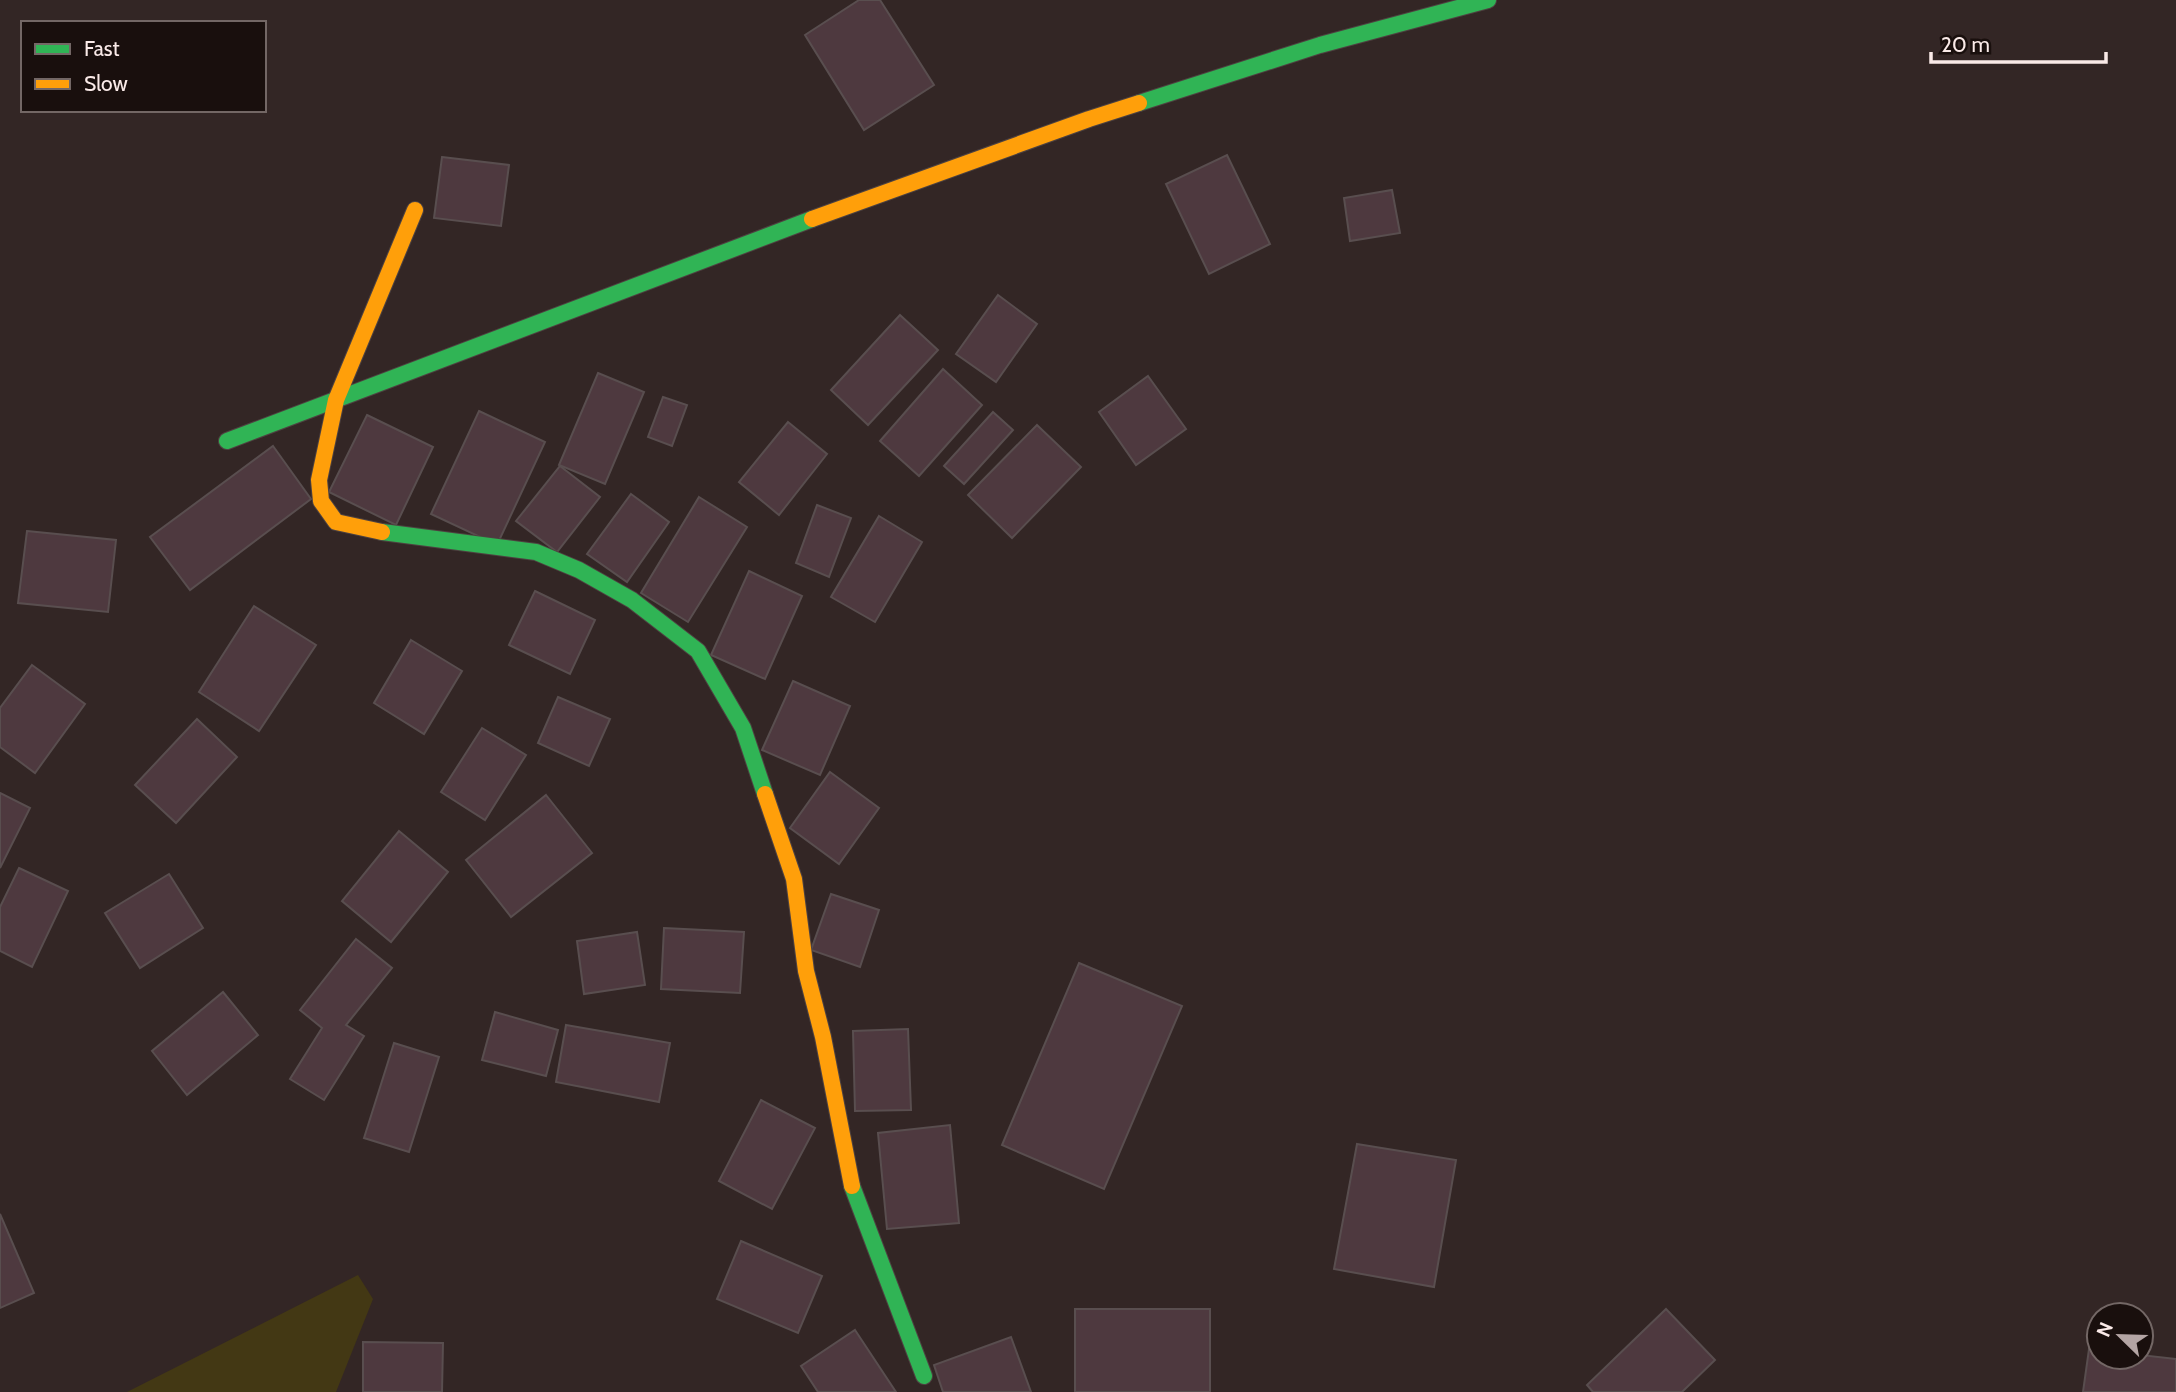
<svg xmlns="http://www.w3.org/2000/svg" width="2176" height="1392" viewBox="0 0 2176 1392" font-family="Cabin,sans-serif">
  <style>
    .green { fill: #433814 }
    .building { fill: #4e393f; stroke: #594e4f; stroke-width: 2 }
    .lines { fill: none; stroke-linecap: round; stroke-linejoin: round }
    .fast-casing { stroke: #4e4241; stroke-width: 18 }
    .slow-casing { stroke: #4e4241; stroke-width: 18 }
    .fast { stroke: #30b455; stroke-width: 16 }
    .slow { stroke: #ff9f0a; stroke-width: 16 }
  </style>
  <rect width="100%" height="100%" fill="#332625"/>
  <path class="green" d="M358,1275L373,1299L336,1392H127Z"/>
  <g class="building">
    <path d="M859,0H880L934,85L864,130L805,35Z"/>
    <path d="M1227,155L1270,244L1209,274L1166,184Z"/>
    <path d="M442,157L509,165L501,226L434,218Z"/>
    <path d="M1392,190L1400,233L1350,241L1344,198Z"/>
    <path d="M998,295L1037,324L996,382L956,354Z"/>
    <path d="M900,315L938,350L868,425L831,390Z"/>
    <path d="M943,369L982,405L919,476L880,441Z"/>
    <path d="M598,373L644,392L605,484L559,465Z"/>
    <path d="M1148,376L1186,429L1136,465L1099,412Z"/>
    <path d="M663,397L687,405L672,446L648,437Z"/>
    <path d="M479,411L545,442L497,545L431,514Z"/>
    <path d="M993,412L1013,430L964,484L944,466Z"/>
    <path d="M367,415L433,447L396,525L329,492Z"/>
    <path d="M788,422L827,454L779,515L739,482Z"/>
    <path d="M1037,425L1081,467L1012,538L968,495Z"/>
    <path d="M273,446L311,499L190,590L150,537Z"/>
    <path d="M560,466L600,497L557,552L516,521Z"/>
    <path d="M631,494L669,522L627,582L587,554Z"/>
    <path d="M699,497L747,527L688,622L641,593Z"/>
    <path d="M817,505L851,518L829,577L796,563Z"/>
    <path d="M879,516L922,542L875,622L831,597Z"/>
    <path d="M27,531L116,540L108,612L18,603Z"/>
    <path d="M749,571L802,596L765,679L711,655Z"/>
    <path d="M535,591L595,620L570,674L509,645Z"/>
    <path d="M254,606L316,645L259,731L199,692Z"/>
    <path d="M411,640L462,671L424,734L374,703Z"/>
    <path d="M32,665L85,704L35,773L0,747V708Z"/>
    <path d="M793,681L850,706L820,775L762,750Z"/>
    <path d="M558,697L610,719L589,766L538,743Z"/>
    <path d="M197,719L237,757L176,823L135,785Z"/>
    <path d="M482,728L526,755L485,820L441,792Z"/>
    <path d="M830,772L879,808L839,864L790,828Z"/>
    <path d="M0,793L30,808L0,868Z"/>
    <path d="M546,795L592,853L511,917L466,860Z"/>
    <path d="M399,831L448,872L391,942L342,901Z"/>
    <path d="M19,868L68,891L32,967L0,951V907Z"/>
    <path d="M169,874L203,928L140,968L105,913Z"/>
    <path d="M831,894L879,910L860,967L811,950Z"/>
    <path d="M664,928L744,932L740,993L661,989Z"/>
    <path d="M637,932L645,985L584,994L577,941Z"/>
    <path d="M356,939L392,968L346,1025L364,1036L324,1100L290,1079L322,1028L300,1010Z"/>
    <path d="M1079,963L1182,1006L1104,1189L1002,1145Z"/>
    <path d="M223,992L258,1035L187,1095L152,1051Z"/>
    <path d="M495,1012L558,1030L546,1076L482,1060Z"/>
    <path d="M566,1025L670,1043L659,1102L556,1082Z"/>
    <path d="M908,1029L911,1110L855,1111L853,1031Z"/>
    <path d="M394,1043L439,1057L409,1152L364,1138Z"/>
    <path d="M761,1100L815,1128L772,1209L719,1181Z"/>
    <path d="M950,1125L959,1223L887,1229L878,1133Z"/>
    <path d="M1357,1144L1456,1160L1434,1287L1334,1269Z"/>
    <path d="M0,1214L34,1293L0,1308Z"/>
    <path d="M741,1241L822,1276L798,1333L717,1299Z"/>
    <rect x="1075" y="1309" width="135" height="83"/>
    <path d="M1666,1309L1715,1360L1682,1392H1593L1587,1385Z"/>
    <path d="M855,1330L896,1392H818L801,1366Z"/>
    <path d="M1011,1337L1031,1392H943L934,1365Z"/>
    <path d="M363,1342L443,1343L442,1392H363Z"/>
    <path d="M2089,1349L2099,1350V1357H2141V1355L2176,1359V1392H2083Z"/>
  </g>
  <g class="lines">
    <defs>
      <g id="fast">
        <path d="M1139,103L1320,45L1488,0"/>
        <path d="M227,441L812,219"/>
        <path d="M382,532L536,552L579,570L632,600L698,651L743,728L765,794"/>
        <path d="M852,1186L924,1376"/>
      </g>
      <g id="slow">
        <path d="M812,219L1089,119L1139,103"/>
        <path d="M382,532L336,522L321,501L319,480L336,400L415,210"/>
        <path d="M765,794L794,879L806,971L823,1037L852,1186"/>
      </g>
    </defs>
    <use href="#fast" class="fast-casing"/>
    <use href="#slow" class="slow-casing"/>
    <use href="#fast" class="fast"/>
    <use href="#slow" class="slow"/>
  </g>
  <rect x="21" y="21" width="245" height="91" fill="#190f0d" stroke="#736765" stroke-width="2"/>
  <rect x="35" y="44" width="35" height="10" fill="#30b455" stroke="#736765" stroke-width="2"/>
  <text x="84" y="56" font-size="21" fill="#faeae8">Fast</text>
  <rect x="35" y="79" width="35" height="10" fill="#ff9f0a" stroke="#736765" stroke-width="2"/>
  <text x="84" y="91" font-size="21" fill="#faeae8">Slow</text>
  <g transform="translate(2120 1336) rotate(293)"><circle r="33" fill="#190f0d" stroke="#736765" stroke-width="2"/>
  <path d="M0-5L12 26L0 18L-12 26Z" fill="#b4a5a4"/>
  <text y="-10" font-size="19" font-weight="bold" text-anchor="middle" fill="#faeae8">N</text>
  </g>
  <path d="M1931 52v10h175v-10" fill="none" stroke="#faeae8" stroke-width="3.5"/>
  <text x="1941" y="52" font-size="21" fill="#faeae8" stroke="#190f0d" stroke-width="5" paint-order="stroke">20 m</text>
</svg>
